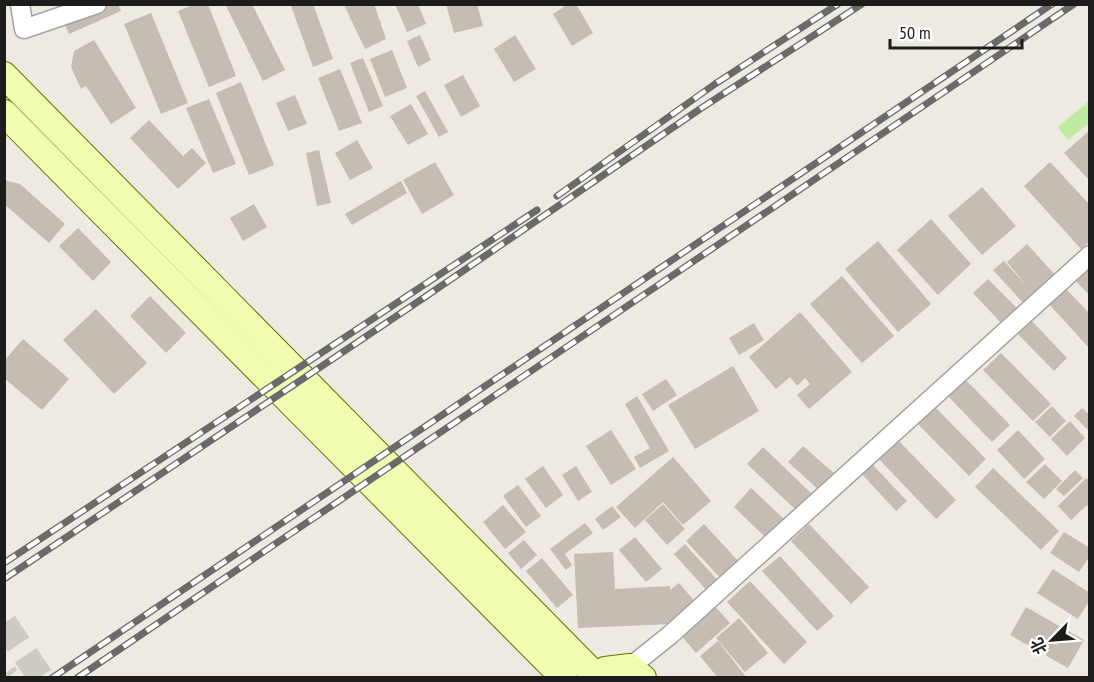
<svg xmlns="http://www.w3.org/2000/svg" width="1094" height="682" viewBox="0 0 1094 682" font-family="'PT Sans Narrow','Noto Sans SC',sans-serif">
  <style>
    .grass { fill: #c1eba3 }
    .building { fill: #c5bdb4 }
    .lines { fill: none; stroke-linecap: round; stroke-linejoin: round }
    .secondary-tunnel { stroke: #cecbc3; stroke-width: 26; stroke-dasharray: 26 13; stroke-linecap: butt }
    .street-casing { stroke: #a3a3a3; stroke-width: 21 }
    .secondary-casing { stroke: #5f7500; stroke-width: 28 }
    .street { stroke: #fff; stroke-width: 18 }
    .secondary { stroke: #f2fcb1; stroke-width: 26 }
    .rail-casing { stroke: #6a6a6a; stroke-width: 7 }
    .rail { stroke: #fff; stroke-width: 4.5; stroke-dasharray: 14; stroke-linecap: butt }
  </style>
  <rect width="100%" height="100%" fill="#eeeae1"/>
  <path class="grass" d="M1089,101V123L1068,140L1058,127Z"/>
  <g class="building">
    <path d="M88,4H118L121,11L69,34L61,16Z"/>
    <path d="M195,4H208L236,76L209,87L178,11Z"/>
    <path d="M225,4H252L285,70L263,81Z"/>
    <path d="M297,4H313L333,59L313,67L291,6Z"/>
    <path d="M352,4H374L386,39L365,49L345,7Z"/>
    <path d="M395,4H418L426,24L407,32Z"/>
    <path d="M446,4H477L483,26L454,33Z"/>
    <path d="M568,4H576L593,33L572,46L553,14Z"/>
    <path d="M151,13L188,103L161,114L124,24Z"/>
    <path d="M420,35L431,60L418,67L407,41Z"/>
    <path d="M515,35L536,69L514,82L494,49Z"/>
    <path d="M94,40L136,108L111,124L86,86L81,89L71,67L74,51Z"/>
    <path d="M392,50L407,88L385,97L370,59Z"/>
    <path d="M363,58L383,106L369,112L350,63Z"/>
    <path d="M340,69L362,123L339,131L318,78Z"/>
    <path d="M463,75L480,106L461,117L444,85Z"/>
    <path d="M241,82L274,165L249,175L216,93Z"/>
    <path d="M425,91L448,132L439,137L416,96Z"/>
    <path d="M295,95L307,124L288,131L276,103Z"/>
    <path d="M209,99L236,164L213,173L186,108Z"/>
    <path d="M411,104L428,134L408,145L390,116Z"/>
    <path d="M149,120L183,156L192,148L206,163L178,189L130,138Z"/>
    <path d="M1090,130V181L1064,153Z"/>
    <path d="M357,140L373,168L350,180L335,153Z"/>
    <path d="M319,150L331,203L317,206L306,153Z"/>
    <path d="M435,162L454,195L422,214L403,180Z"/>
    <path d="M1050,162L1090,205V241L1081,249L1024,186Z"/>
    <path d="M4,180L20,184L65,224L49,243L4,204Z"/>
    <path d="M401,181L407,193L352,225L345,214Z"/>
    <path d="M982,187L1016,226L982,255L948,216Z"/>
    <path d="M254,204L267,227L243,241L230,218Z"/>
    <path d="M931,219L971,264L938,295L897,250Z"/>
    <path d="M78,228L111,262L93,281L59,246Z"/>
    <path d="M878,241L931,304L898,332L845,269Z"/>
    <path d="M1027,244L1057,277L1025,305L993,270L1004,261L1027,286L1007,262Z"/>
    <path d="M1087,265L1090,268V296L1073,278Z"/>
    <path d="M842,276L894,336L862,363L810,304Z"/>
    <path d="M988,279L1020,311L1004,326L973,293Z"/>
    <path d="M1064,287L1090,314V349L1048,303Z"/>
    <path d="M150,296L186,333L166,353L130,316Z"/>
    <path d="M96,309L147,363L114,394L63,340Z"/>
    <path d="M800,312L852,372L809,409L797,395L810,384L805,378L797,386L790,377L776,389L749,357Z"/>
    <path d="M1031,320L1067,358L1054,371L1017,333Z"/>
    <path d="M754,323L764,340L739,355L729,338Z"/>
    <path d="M23,339L69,379L42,410L4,378V361Z"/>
    <path d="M1001,353L1051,404L1033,421L983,370Z"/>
    <path d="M733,366L759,411L695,449L668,405Z"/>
    <path d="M961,375L1010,425L992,442L944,392Z"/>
    <path d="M666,379L677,395L653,411L642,394Z"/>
    <path d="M637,396L669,451L640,468L634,457L650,448L625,404Z"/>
    <path d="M930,402L986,459L969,476L913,419Z"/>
    <path d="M1052,406L1066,421L1050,437L1035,422Z"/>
    <path d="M1082,408L1090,415V432L1074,416Z"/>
    <path d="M1070,421L1085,438L1067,456L1051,439Z"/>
    <path d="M611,430L636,469L611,485L586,446Z"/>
    <path d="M1018,430L1045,459L1024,479L997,450Z"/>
    <path d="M896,438L956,500L936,519L877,457Z"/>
    <path d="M803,446L835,474L820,491L788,462Z"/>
    <path d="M763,447L813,495L797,511L747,464Z"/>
    <path d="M673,457L711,501L683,525L663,502L635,528L616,507Z"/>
    <path d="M870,462L907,501L896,511L860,472Z"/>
    <path d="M1045,464L1062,481L1044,499L1026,482Z"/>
    <path d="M543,466L563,495L546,508L525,479Z"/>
    <path d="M576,466L592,492L578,501L562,475Z"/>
    <path d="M993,468L1059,531L1041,550L975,487Z"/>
    <path d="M1075,470L1083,478L1064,496L1056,489Z"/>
    <path d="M1086,478L1090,481V508L1087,505L1071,520L1058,506Z"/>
    <path d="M518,485L541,516L526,527L503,496Z"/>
    <path d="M751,488L785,520L767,539L734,507Z"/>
    <path d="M663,504L685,529L667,545L645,520Z"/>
    <path d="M503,505L526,532L505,549L483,522Z"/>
    <path d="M612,506L621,517L603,530L595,519Z"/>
    <path d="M585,523L593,533L565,554L572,565L566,570L550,549Z"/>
    <path d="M704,524L742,565L724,582L686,541Z"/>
    <path d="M809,524L869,587L851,604L791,541Z"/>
    <path d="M1064,532L1090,548V556L1079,572L1050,553Z"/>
    <path d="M635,537L662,569L646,582L619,550Z"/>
    <path d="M524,540L537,555L521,569L508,553Z"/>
    <path d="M685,544L720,583L709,593L674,554Z"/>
    <path d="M613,552L615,589L670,586V590L679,583L696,603L672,624L578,628L574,554Z"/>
    <path d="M780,556L834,616L817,631L762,571Z"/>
    <path d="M542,558L573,595L557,608L526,571Z"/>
    <path d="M1053,569L1090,593V600L1078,619L1037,593Z"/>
    <path d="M750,581L807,642L784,664L727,602Z"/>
    <path d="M712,603L730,623L696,653L679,633Z"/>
    <path d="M1026,607L1084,640L1068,668L1010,635Z"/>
    <path d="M739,618L768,653L745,672L716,638Z"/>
    <path d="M718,641L747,678H718L700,656Z"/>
  </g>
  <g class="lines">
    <g class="secondary-tunnel">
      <path d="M4,623L41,678"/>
      <path d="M4,674L7,678"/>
    </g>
    <defs>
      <g id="street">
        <path d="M20,4L24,29L97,4"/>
        <path d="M630,667L670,635L1090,255"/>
      </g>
      <g id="secondary">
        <path d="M4,75L596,676"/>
        <path d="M4,113L564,678"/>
        <path d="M593,678L605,670L630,667L643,678"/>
      </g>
    </defs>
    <use href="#street" class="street-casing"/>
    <use href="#secondary" class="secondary-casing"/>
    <use href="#street" class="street"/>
    <use href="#secondary" class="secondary"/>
    <defs>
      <g id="rail">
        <path d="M557,196L715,84L838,4"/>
        <path d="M4,563L537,210"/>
        <path d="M4,579L422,299L700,109L862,4"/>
        <path d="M52,678L1052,4"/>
        <path d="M77,678L1074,4"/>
      </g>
    </defs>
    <use href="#rail" class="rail-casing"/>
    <use href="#rail" class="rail"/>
  </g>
  <rect width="1094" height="682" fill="none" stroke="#1c1c1c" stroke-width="12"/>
  <g transform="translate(1052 640) rotate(245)" stroke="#ffffff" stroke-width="4.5" paint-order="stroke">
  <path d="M0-4.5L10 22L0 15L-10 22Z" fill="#1c1c1c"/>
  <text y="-9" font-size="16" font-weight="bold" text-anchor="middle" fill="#1c1c1c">北</text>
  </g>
  <path d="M890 39v9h132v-9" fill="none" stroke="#1c1c1c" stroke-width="3"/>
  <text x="899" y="39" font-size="18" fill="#1c1c1c" stroke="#ffffff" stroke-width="4.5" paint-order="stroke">50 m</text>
</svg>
